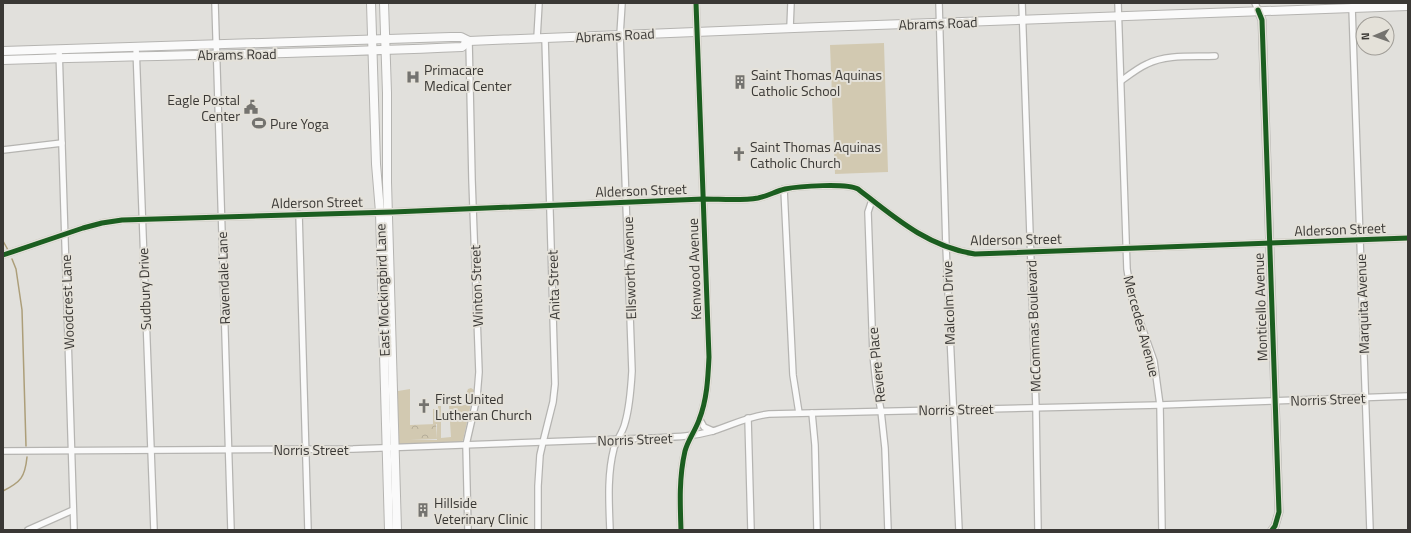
<svg xmlns="http://www.w3.org/2000/svg" width="1411" height="533" viewBox="0 0 1411 533" font-family="'Titillium Web',sans-serif">
  <style>
    .green { fill: #d2c9b1 }
    .park { fill: url(#park-crowns) }
    .lines { fill: none; stroke-linecap: round; stroke-linejoin: round }
    .stream { stroke: #ac9e79; stroke-width: 1.5 }
    .minor-casing { stroke: #b5b4b1; stroke-width: 8 }
    .tertiary-casing { stroke: #b5b4b1; stroke-width: 9 }
    .secondary-casing { stroke: #b5b4b1; stroke-width: 10 }
    .minor { stroke: #fafafa; stroke-width: 5.5 }
    .tertiary { stroke: #fafafa; stroke-width: 7 }
    .secondary { stroke: #fafafa; stroke-width: 8 }
    .cycleway-casing { stroke: #e4e1d9; stroke-width: 8 }
    .cycleway { stroke: #1b5e20; stroke-width: 5 }
    .labels { text-anchor: middle; dominant-baseline: central; stroke-width: 4; stroke-linejoin: round; paint-order: stroke }
    .street-label { font-size: 14px; fill: #3a3835; stroke: #e4e1d9 }
    .poi-label { font-size: 14px; fill: #3a3835; stroke: #e4e1d9; text-anchor: start }
  </style>
  <defs>
    <pattern id="park-crowns" width="20" height="18" patternUnits="userSpaceOnUse"><rect width="20" height="18" fill="#d2c9b1"/><path d="M2 6a3 3 0 1 1 6 0M12 15a3 3 0 1 1 6 0" fill="none" stroke="#b5ad99"/></pattern>
  </defs>
  <rect width="100%" height="100%" fill="#e1e0dc"/>
  <g class="green">
    <path d="M884,43L888,172L835,174L830,45Z"/>
    <path d="M471,388L474,390L463,440L461,443L400,445L398,441L397,393L398,391L410,389V440H437V424H433V409H438V406H441V438L451,437L449,406L465,405L464,394H466L468,389Z"/>
  </g>
  <path class="park" d="M436,424L437,439L410,440V425Z"/>
  <g class="lines">
    <g class="stream">
      <path d="M3,241L8,250"/>
      <path d="M12,259L16,269L22,310L26,446"/>
      <path d="M3,491C21,482 25,477 27,457"/>
    </g>
    <defs>
      <g id="minor">
        <path d="M215,3L231,530"/>
        <path d="M939,3L946,247L959,530"/>
        <path d="M1022,3L1036,408L1038,530"/>
        <path d="M1118,3L1127,269L1132,299L1154,361L1160,405L1162,530"/>
        <path d="M1255,3L1258,10"/>
        <path d="M1352,7L1370,530"/>
        <path d="M790,28L791,3"/>
        <path d="M537,38L539,3"/>
        <path d="M136,47L154,530"/>
        <path d="M59,49L74,530"/>
        <path d="M1121,81C1129,75 1138,68 1147,64C1167,54 1194,57 1215,56"/>
        <path d="M3,150L62,143"/>
        <path d="M784,189L793,375L799,413"/>
        <path d="M872,200L868,212L873,355L876,384L881,411L885,448L888,530"/>
        <path d="M299,214L308,530"/>
        <path d="M3,255L83,228L102,223L122,220L393,212L703,199C721,199 741,201 758,198C768,196 776,191 785,189C799,186 847,183 858,189C895,218 928,247 975,254L1408,238"/>
        <path d="M812,413L815,445L817,530"/>
        <path d="M748,418L751,530"/>
        <path d="M700,420L704,427L713,431"/>
        <path d="M3,451L353,449L651,438C674,437 691,437 713,431C732,425 749,416 769,414L1160,405L1408,396"/>
        <path d="M28,530L73,510"/>
        <path d="M468,530L466,445L477,397L479,372L472,180L469,41"/>
        <path d="M538,530V486L540,455L543,442L553,402L555,384L545,38"/>
        <path d="M610,530C609,503 607,475 614,448C617,439 623,432 625,423C630,406 631,388 632,371L620,35L622,3"/>
        <path d="M681,530C680,503 679,477 685,451C688,440 695,431 699,420C707,400 708,378 709,357L696,3"/>
      </g>
      <path id="tertiary" d="M1258,10L1262,20L1279,512L1275,526L1272,530"/>
      <g id="secondary">
        <path d="M371,3L376,164L380,212L389,530"/>
        <path d="M384,3L387,93V182L397,530"/>
        <path d="M3,51L451,37H461L469,41L820,27L1408,6"/>
        <path d="M3,60C156,55 309,54 462,47L469,41"/>
      </g>
    </defs>
    <use href="#minor" class="minor-casing"/>
    <use href="#tertiary" class="tertiary-casing"/>
    <use href="#secondary" class="secondary-casing"/>
    <use href="#minor" class="minor"/>
    <use href="#tertiary" class="tertiary"/>
    <use href="#secondary" class="secondary"/>
    <defs>
      <g id="cycleway">
        <path d="M1258,10L1262,20L1279,512L1275,526L1272,530"/>
        <path d="M3,255L83,228L102,223L122,220L393,212L703,199C721,199 741,201 758,198C768,196 776,191 785,189C799,186 847,183 858,189C895,218 928,247 975,254L1408,238"/>
        <path d="M681,530C680,503 679,477 685,451C688,440 695,431 699,420C707,400 708,378 709,357L696,3"/>
      </g>
    </defs>
    <use href="#cycleway" class="cycleway-casing"/>
    <use href="#cycleway" class="cycleway"/>
  </g>
  <defs>
    <symbol id="hospital-bare" viewBox="-9 -9 18 18"><path d="M-5-5h3v3.5h4V-5h3V5h-3V1.5h-4V5h-3Z" fill="#74736f" stroke="#e4e1d9" stroke-width="2.5" paint-order="stroke"/></symbol>
    <symbol id="building-bare" viewBox="-9 -9 18 18"><path d="M-4-6H4V6H1V3H-1V6H-4ZM-2.5-4.3h1.7v1.8h-1.7ZM.8-4.3h1.7v1.8H.8ZM-2.5-1h1.7V.8h-1.7ZM.8-1h1.7V.8H.8Z" fill="#74736f" stroke="#e4e1d9" stroke-width="2.5" paint-order="stroke"/></symbol>
    <symbol id="civic-bare" viewBox="-9 -9 18 18"><path d="M-.6-6.5H3V-4.5H.6V-3L4-1V1h2V6H-6V1h2V-1L-.6-3ZM-1.2 2.5V6h2.4V2.5Z" fill="#74736f" stroke="#e4e1d9" stroke-width="2.5" paint-order="stroke"/></symbol>
    <symbol id="stadium-bare" viewBox="-9 -9 18 18"><path d="M0-5a6.5 5 0 1 0 0 10a6.5 5 0 1 0 0-10ZM-3.5-1.8h7v3.6h-7Z" fill="#74736f" stroke="#e4e1d9" stroke-width="2.5" paint-order="stroke"/></symbol>
    <symbol id="church-bare" viewBox="-9 -9 18 18"><path d="M-1.2-6h2.4v3.5h3.3v2.4h-3.3V6h-2.4V-.1h-3.3v-2.4h3.3Z" fill="#74736f" stroke="#e4e1d9" stroke-width="2.5" paint-order="stroke"/></symbol>
  </defs>
  <g fill-rule="evenodd">
    <use href="#hospital-bare" x="403" y="67" width="20" height="20"/>
    <use href="#building-bare" x="730" y="72" width="20" height="20"/>
    <use href="#civic-bare" x="241" y="97" width="20" height="20"/>
    <use href="#stadium-bare" x="249" y="113" width="20" height="20"/>
    <use href="#church-bare" x="729" y="144" width="20" height="20"/>
    <use href="#church-bare" x="414" y="396" width="20" height="20"/>
    <use href="#building-bare" x="413" y="500" width="20" height="20"/>
  </g>
  <g class="labels">
    <g class="street-label">
      <text transform="translate(938 23) rotate(-2)">Abrams Road</text>
      <text transform="translate(615 35) rotate(-3)">Abrams Road</text>
      <text transform="translate(237 54) rotate(-1)">Abrams Road</text>
      <text transform="translate(641 190) rotate(-2)">Alderson Street</text>
      <text transform="translate(317 202) rotate(-1)">Alderson Street</text>
      <text transform="translate(1340 229) rotate(-2)">Alderson Street</text>
      <text transform="translate(1016 239) rotate(-1)">Alderson Street</text>
      <text transform="translate(629 268) rotate(-92)">Ellsworth Avenue</text>
      <text transform="translate(694 269) rotate(-92)">Kenwood Avenue</text>
      <text transform="translate(223 278) rotate(-92)">Ravendale Lane</text>
      <text transform="translate(553 285) rotate(-92)">Anita Street</text>
      <text transform="translate(476 286) rotate(-92)">Winton Street</text>
      <text transform="translate(144 289) rotate(-92)">Sudbury Drive</text>
      <text transform="translate(382 290) rotate(-92)">East Mockingbird Lane</text>
      <text transform="translate(67 302) rotate(-92)">Woodcrest Lane</text>
      <text transform="translate(948 303) rotate(-92)">Malcolm Drive</text>
      <text transform="translate(1362 304) rotate(-92)">Marquita Avenue</text>
      <text transform="translate(1260 307) rotate(-92)">Monticello Avenue</text>
      <text transform="translate(1033 326) rotate(-92)">McCommas Boulevard</text>
      <text transform="translate(1142 326) rotate(75)">Mercedes Avenue</text>
      <text transform="translate(876 365) rotate(-96)">Revere Place</text>
      <text transform="translate(1328 399) rotate(-2)">Norris Street</text>
      <text transform="translate(956 409) rotate(-1)">Norris Street</text>
      <text transform="translate(635 439) rotate(-2)">Norris Street</text>
      <text x="311" y="449">Norris Street</text>
    </g>
    <g class="poi-label">
      <text x="424" y="69">Primacare<tspan x="424" dy="16">Medical Center</tspan></text>
      <text x="751" y="74">Saint Thomas Aquinas<tspan x="751" dy="16">Catholic School</tspan></text>
      <text x="240" y="99" text-anchor="end">Eagle Postal<tspan x="240" dy="16">Center</tspan></text>
      <text x="270" y="123">Pure Yoga</text>
      <text x="750" y="146">Saint Thomas Aquinas<tspan x="750" dy="16">Catholic Church</tspan></text>
      <text x="435" y="398">First United<tspan x="435" dy="16">Lutheran Church</tspan></text>
      <text x="434" y="502">Hillside<tspan x="434" dy="16">Veterinary Clinic</tspan></text>
    </g>
  </g>
  <rect width="1411" height="533" fill="none" stroke="#3a3835" stroke-width="8"/>
  <g transform="translate(1375 36) rotate(268)"><circle r="19" fill="#e4e1d9" stroke="#a09d97"/>
  <path d="M0-3L7 15L0 10L-7 15Z" fill="#74736f"/>
  <text y="-6" font-size="11" font-weight="bold" text-anchor="middle" fill="#3a3835">N</text>
  </g>
</svg>
